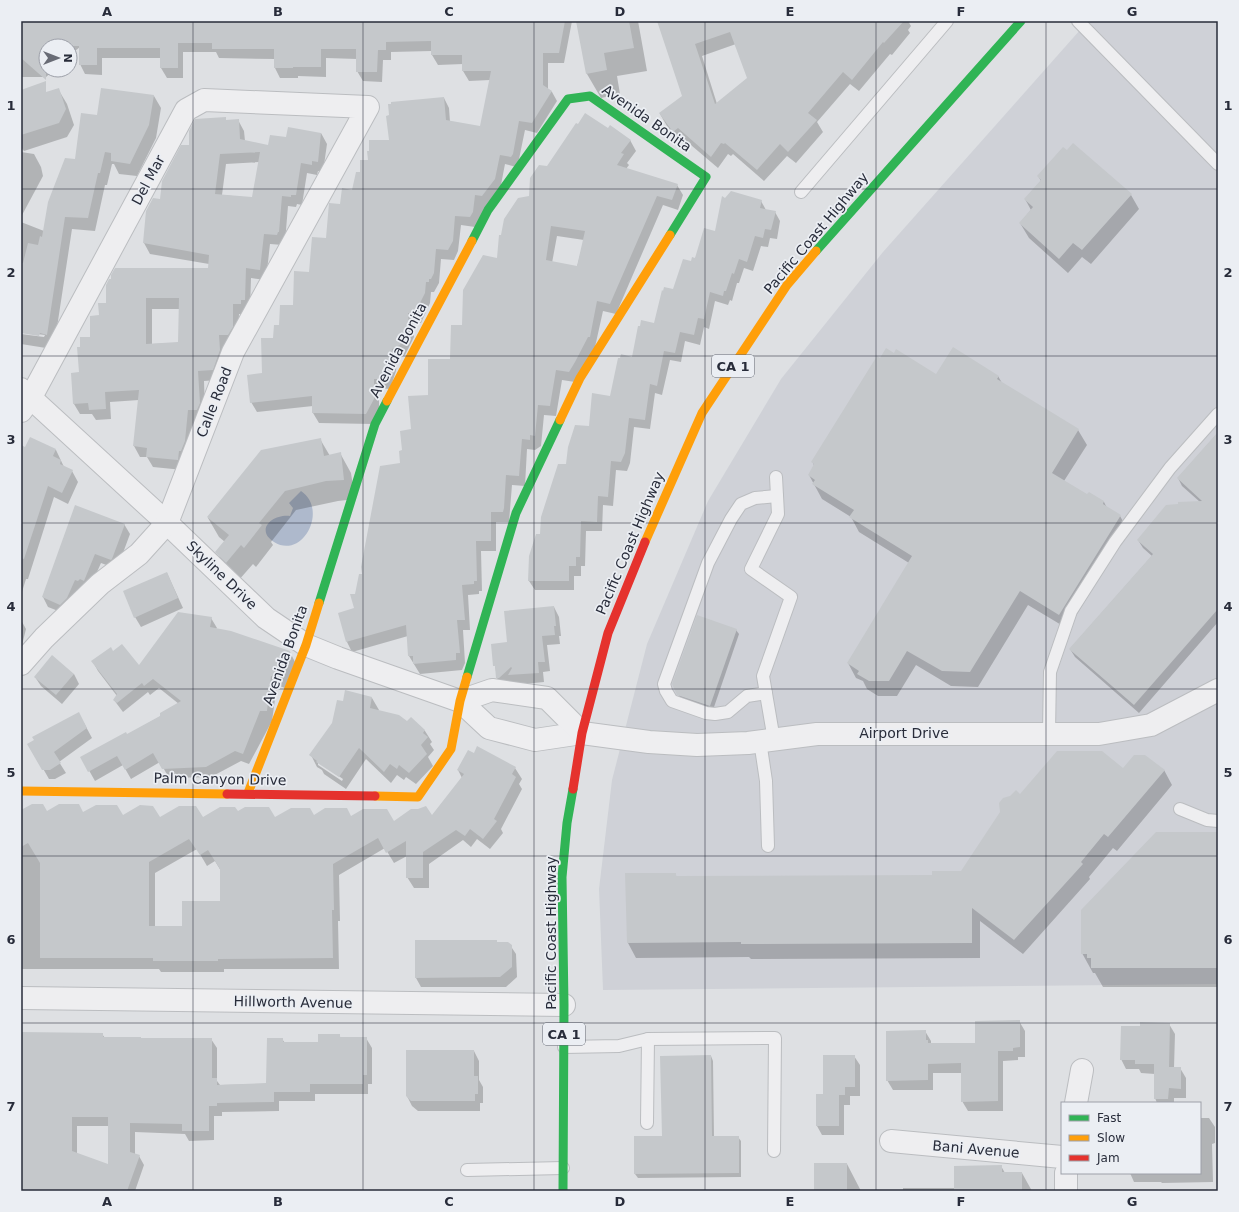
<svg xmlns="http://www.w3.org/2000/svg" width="1239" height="1212" viewBox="0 0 1239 1212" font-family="'DejaVu Sans',sans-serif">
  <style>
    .built { fill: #cfd1d7 }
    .water { fill: #aeb9cc }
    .shadow { fill: #0003; fill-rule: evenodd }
    .building { fill: #c5c8cb; fill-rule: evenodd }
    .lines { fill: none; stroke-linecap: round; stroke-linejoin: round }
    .lane-casing { stroke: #bbbdc0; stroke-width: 14 }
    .street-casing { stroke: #bbbdc0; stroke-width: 24 }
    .lane { stroke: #eeeef0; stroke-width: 12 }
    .street { stroke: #eeeef0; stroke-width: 22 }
    .fast { stroke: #30b455; stroke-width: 9 }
    .slow { stroke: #ff9f0a; stroke-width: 9 }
    .jam { stroke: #e5322d; stroke-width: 9 }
    .grid { fill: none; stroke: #282c3a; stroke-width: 1; stroke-opacity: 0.55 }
    .labels { text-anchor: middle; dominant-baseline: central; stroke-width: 3.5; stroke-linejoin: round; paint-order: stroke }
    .shield { fill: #ebeef3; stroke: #626672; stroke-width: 1 }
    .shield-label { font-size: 13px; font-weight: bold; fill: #282c3a }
    .street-label { font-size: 14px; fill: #282c3a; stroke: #ebeef3 }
    .neatline { fill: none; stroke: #282c3a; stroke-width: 1.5 }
    .grid-label { font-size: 13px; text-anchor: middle; font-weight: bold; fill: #282c3a }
  </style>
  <rect width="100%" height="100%" fill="#dee0e3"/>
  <path class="built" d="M1088,21H1218V984L603,990L599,889L612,780L647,644L708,501L781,379L883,252Z"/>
  <path class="water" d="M301,491C329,510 302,560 274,542C255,530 272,514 290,516L293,508L289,503Z"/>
  <g class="shadow">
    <path d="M21,21H572L564,63H548V89L552,92L557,101L537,133L525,130L518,164L516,167L505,164L500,190L475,227L461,225L458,251L454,260L441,259L439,283L434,292H431L430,303L421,323L413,322L414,337L405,355L397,359L396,371L390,389L379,388V410L372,424L319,423L313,413V406L257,412L251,402L263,374L274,339L280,326L294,306L327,239L341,205L353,191L369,161L390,141L444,98L449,108L450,122L481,127L490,80L469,81L463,71V64L438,65L432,55V51L391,52V60H383L382,82L363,81L357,71V59L326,58V77L298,76V78H280L275,68V59L219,58L216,52H183V78H167L161,68V58H102V75L85,74L80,64V47L70,55V46H46V70H54L46,77H21Z"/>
    <path d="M577,21H638L647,71L617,76L620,94L601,98L587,74Z"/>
    <path d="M658,21H908L911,26L908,30L910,33L892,55L890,54L859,91L850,84L817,122L823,132L796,163L787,156L764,181L733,154L731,156L728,154L718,168L685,140L681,143L667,126L660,114L683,96ZM736,44L748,78L717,104L702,56Z"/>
    <path d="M58,89L67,104L74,125L67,137L24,151L21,147V101Z"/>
    <path d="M154,96L161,108L156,138L137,176L119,174L114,164H112L107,185H105L95,231L72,229L54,347L46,348L21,344V334L44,337L45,335L21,332V222L44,231L76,160L98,116Z"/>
    <path d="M225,118L226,121L238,120L244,131L245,141L269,146L287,138L321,133L327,144L323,172L318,171L317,175L307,173L302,205L297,204L296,207L288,206L285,242L283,245L270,244L266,280L251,278L250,310L246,314H239L238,338L218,380L204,381L205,414L203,420H194L191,452L183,470L153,467L147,457H140L134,446L139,400L110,402L111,419L96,420L92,414H80L74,404L72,373H80L81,348L91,338L100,316L107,304L209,269V264L150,254L144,243L147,211L161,200L190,146ZM259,162L253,198L222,195L226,164ZM152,309H180L179,343L152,344Z"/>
    <path d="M608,129L630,140L636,151L627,163L629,165L626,169L677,185L683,195L678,210L663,205L616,314L603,311L595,347L575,382L562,380L556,416L544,415L541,446L535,450L527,449L525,486L512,485L509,522H496V551H481L482,591H479V594L468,595L470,630H463L465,663L462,670L420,674L409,656L408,636L352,652L347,642L355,609L356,595L402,464L404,451L429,396L451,360L462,326L498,260L502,236L530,197L548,167ZM557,236L584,240L577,267L552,263Z"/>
    <path d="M21,152L34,154L41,167L43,176L21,217Z"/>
    <path d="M1038,176L1131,195L1139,209L1091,264L1082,257L1068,273L1029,238L1020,223L1031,210L1025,199L1041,181Z"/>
    <path d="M761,201L766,210L775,212L780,221L777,239L770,238L768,247L761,246L753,271L744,268L739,283H737L732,301L730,300L728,305L715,301L709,329L704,327L700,345L685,341L681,362L670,360L662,395L655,393L650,429L634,427L630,463L627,471L616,470L613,506L603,505L602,531H586L585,566H581V576H574V590H535L529,581L541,535L567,465L590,427L611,397L633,358L655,324L674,290L692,262L716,233Z"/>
    <path d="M936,376H998L1002,383L1078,430L1087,445L1064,481L1088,496L1104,502L1107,508L1120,516L1128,530L1068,629L1028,605L978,687L951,686L916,665L897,696H878L867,689L863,681L856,678L848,663L909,563L859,532L851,517L822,499L809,475L814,466L813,462Z"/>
    <path d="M1218,433V622L1139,713L1075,657L1070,649L1152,556L1143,548L1138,540L1200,502L1182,486L1178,478Z"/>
    <path d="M320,439L330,456L340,453L351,473L355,499L338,501L296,510L271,542L273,545L256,567L253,564L238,581L228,572L217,552L225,542L219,537L208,518Z"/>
    <path d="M56,450L64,467L72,471L78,482L68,504L54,497L28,579H26L21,595V451Z"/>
    <path d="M124,524L130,534L117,569L101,563L89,590L66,614L48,607L43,597Z"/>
    <path d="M167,573L183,608L141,627L135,617Z"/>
    <path d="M554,607L559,617L561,636H559L560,644L547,645L550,671L543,672L544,682L514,685L512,681L505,688L503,687L497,678L492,645L508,643Z"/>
    <path d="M211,618L217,628L216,629L290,652L295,662L285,688L277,685L272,721L249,764L241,761L211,777L169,778L160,762L131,779L123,765L95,781L82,758L127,735L161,716L179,704L159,688L150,695L148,692L123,712L114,700L117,696L98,671L93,662L113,652L139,667Z"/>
    <path d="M21,620L26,629L21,649Z"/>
    <path d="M736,630L739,634L713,710L681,699L678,694Z"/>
    <path d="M74,674L79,684L62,704L41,686L35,677Z"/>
    <path d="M372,698L379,710L378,711L407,723L411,719L425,731L432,742L430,744L434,750L428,757L433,766L416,784L406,777L404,780L397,775L391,783L366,759L346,789L324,774L322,770L317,767L311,755L333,723L344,702ZM318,762L343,779L342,781L318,765Z"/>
    <path d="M84,723L92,738L59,762L66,773L55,779H49L29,744Z"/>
    <path d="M515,768L522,779L519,784L522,789L501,829L503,833L490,849L477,839L471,847L463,840L429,864V888H414L407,877V856L394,863L385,848L339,875L340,921H338L339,969H224V972H161L159,969H21V811L160,819H202L237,812L275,818L313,816L351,817L394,822L432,816L462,778L458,770ZM197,849L207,866L215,861L221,871V902L183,927H155V873Z"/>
    <path d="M1123,769L1164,770L1172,785L1117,851L1113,848L1089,877L1090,879L1023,954L980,921V958L751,959L749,957L636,958L628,943L626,874H675L677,877L933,876L962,872L1020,796Z"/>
    <path d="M1218,833V987H1103L1095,973H1093L1082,953Z"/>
    <path d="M496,941L498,944L510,945L516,954L517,977L506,987H421L416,978Z"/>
    <path d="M1019,1021L1025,1031V1057H1018V1060L1003,1061V1111H968L962,1101V1073H933V1090H893L887,1080L925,1031L931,1041V1044H976Z"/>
    <path d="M1169,1024L1175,1034L1174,1068H1180L1186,1078V1098H1174V1103H1157L1155,1098V1074L1141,1073L1139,1069H1126L1121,1059Z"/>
    <path d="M21,1033L102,1034L105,1038L211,1039L217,1048V1081L220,1085L267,1084L282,1039L285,1043H319L339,1035L341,1038H366L372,1048V1084H368V1094H315V1101H279V1111L222,1112V1116H214V1140L189,1141L185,1134L135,1132V1154L139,1156L144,1165L135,1191H21ZM77,1126H109V1166L77,1154Z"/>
    <path d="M474,1051L479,1061V1080L483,1087V1103H480V1111H418L412,1106L407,1096Z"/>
    <path d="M711,1056L713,1061L714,1137H738L741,1141V1177L638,1178L635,1174L663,1137Z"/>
    <path d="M854,1056L860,1065V1096H850V1105H844V1135H822L817,1126Z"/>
    <path d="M1200,1118H1209L1215,1127V1143L1212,1144L1213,1182L1162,1183L1161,1182H1134L1130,1173H1200Z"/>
    <path d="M847,1164L861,1191H731L732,1190H815Z"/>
    <path d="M1001,1166L1005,1173H1022L1032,1191H903V1188H955Z"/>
  </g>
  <g class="building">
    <path d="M21,21H565L559,53H543V85L552,91L532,123L519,121L513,154L511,157L500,155L495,179L482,196L475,195L473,212L470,217L455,216L453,241L448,250L436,249L434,273L431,279H429V282H426L425,293L415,313H408L409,327L400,345L392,349L391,361L384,379H374V399L366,414L312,413V396L250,403L247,375L262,373L261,338H273L274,325H279L280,305H293L294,271L309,272L312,237L326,238L329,203L340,204L342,188L352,190L356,172H360V160H368L367,151H369V140H389L386,116L389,115L388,104H391V102L444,97L446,120L480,126L491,71H462V55H431V41L386,42V50H378L377,72H356V49H321V67H293V68H274V49H212V43H178V68H160V48H97V65H79V46H46V80L21,58Z"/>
    <path d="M576,21H629L634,48L604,53L607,70L586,74Z"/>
    <path d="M657,21H904L884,43L883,42L852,80L843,72L808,113L817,120L788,152L780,144L757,170L725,143L724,144L721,143L711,157L678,128L673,132L659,113L682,96ZM730,32L747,78L715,104L695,44Z"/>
    <path d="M46,81V92L59,88L66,109L59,123L21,135V90Z"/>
    <path d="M101,88L154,95L149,125L130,164L111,161V153L105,152L100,173H98L88,218L65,217L47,335L40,333L39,336L21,333V263H23L28,243L38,245L40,236L42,237L48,202L65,158L75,159L81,113L97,115Z"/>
    <path d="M585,113L608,128L610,125L631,140L621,153L624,154L617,165L678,184L672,200L657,196L610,304L597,301L590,337H588L575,362L569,372L556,370L550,406L538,405L535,436L530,435V440L522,439L519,476L506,475L504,508L503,512H491V541H476L477,581H474V584L462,585L465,620H457L460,653H456V660L413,664V656H408L406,625L346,642L338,613L354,608L350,594H355L359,574H362L361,567L380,466L400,463L399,451L402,450L400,431L411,429L408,396L428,395V359H450L451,325H462L463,290L483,255L497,258L499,235H501L504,219L518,198L529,196L530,178L539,165L547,166L576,123L578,124ZM551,226L585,231L577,266L546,260Z"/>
    <path d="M226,117V120L239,119L240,139L268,145L270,135L286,137L288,127L321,133L318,162L312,161V165L301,163L296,195H291V197L282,196L279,232H278L277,235L264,234L260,270L246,268L245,300H241V304H233V327L228,335H219L220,350L213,370L198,371L200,403L197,410H188L185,441L181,451H179L178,460L146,457L147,448L133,446L139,390L105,392L106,409L89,410L88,403L73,404L71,373L79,372L77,347H80V337H90V316L99,315L98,303H106V285L109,279H111V275L115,268H208L209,255L143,243L146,211L153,198L160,199L162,181L181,145H189V131L195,119ZM260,152L252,197L215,194L220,154ZM146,298H179L178,342L146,344Z"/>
    <path d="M1073,143L1132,194L1082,250L1073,243L1059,259L1019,223L1033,207L1024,199L1041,180L1037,176L1063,147L1067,150Z"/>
    <path d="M731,191L762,200L760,208L776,211L771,230L765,229L763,238L755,236L747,262L739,259L734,274L732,273L726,291H724L723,296L710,292L704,319L698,318L694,335L680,332L675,353L664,351L657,386L650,384L645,420L629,418L625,453L621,462L611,461L608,497L598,496L597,522L581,521L580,557H576V566H569V581H528L529,556L536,534H540L541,517L558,464H566L568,447L575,425L589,426L592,393L610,396L618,358H620L621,354L632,357L638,326H640L641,320L654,323L662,290L663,291L664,287L673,289L683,259L691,261L692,257L695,258L704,228L715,231L722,196L725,198Z"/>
    <path d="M953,347L999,376L997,379L1079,429L1052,473L1087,494L1089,492L1104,501L1103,504L1121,515L1059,615L1020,591L970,672L942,671L907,651L889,681H869L857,674L859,671L847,663L912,556L849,517L854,510L812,484L815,480L808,475L814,464L811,462L877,356L880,358L886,348L894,353L896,349L936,374Z"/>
    <path d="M1218,432V609L1134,705L1069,649L1153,554L1137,540L1166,505L1178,504V502L1202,501L1177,478Z"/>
    <path d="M30,437L56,449L53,456L61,460L60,464L73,470L62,493L48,486L24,559L21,558V445L25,447Z"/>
    <path d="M321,438L324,456L341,452L344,480L326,481L285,491L259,523L262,525L244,548L241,545L226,563L215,552L229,535L207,517L261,450Z"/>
    <path d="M75,505L125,524L112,559L111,560L95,554L84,581L80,579L78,581L75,580L67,598L60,605L42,597Z"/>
    <path d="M167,572L178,598L134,618L123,591Z"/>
    <path d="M554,606L556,626H554L555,635L542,636L545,662H538L539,673L508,675L512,668L511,667L499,678H496L495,666H493L491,644L507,642L504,611Z"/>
    <path d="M178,612L212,617L210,627L231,631L290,651L279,679L271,676L267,711H260L243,754L235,751L206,767L162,769L153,753L125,770L117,756L88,772L80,757L126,732L127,734L160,716V713L181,701L153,679L144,686L142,683L117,703L113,700L117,694L91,661L111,647L113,651L122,644L139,665Z"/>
    <path d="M697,615L737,629L710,706L677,695L672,684Z"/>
    <path d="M52,655L74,674L56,695L34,677Z"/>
    <path d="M345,690L372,697L370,708L399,715L407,721L411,717L425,730L423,733L428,737L421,745L427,754L409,773L399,765L397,769L390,764L384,772L359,748L339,777L316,762L317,761L309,755L332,723L337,700L343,701Z"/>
    <path d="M79,712L87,728L54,752L61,763L50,770H42L27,744L34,740L32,737Z"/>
    <path d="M477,746L516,767L512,774L516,777L494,819L497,821L483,839L470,829L465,836L456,830L423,852V878H406V841L386,853L378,838L333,864L334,910H332L333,958L218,959V961H153V958H40V863L28,843L21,847V810L32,804H43L47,811L59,804H79L83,812L96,805H117L123,815L140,805L153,806L160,817L179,806H196L203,817L220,807H235L238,811L245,807H269L275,817L291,808H310L314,815L325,808H347L351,816L363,809H387L394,821L411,809H418L426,806L432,815L464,774L457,770L468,750L474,753ZM189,839L200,855L208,850L220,869V901H182V926H149V862Z"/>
    <path d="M1057,751H1102L1123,768L1134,755H1145L1165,770L1108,837L1104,834L1081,862L1083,864L1014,940L972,908V943L741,944V942L627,943L625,873H676V876L932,875V871H961L1000,812L999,803L1003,798L1010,796L1016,790L1020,794Z"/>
    <path d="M1156,832H1218V968H1091V958H1087V954H1081V910Z"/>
    <path d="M415,940H497V942H508L512,945V967L500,977L415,978Z"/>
    <path d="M1020,1020V1047L1013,1048V1051H998V1101L961,1102V1063L928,1064V1080L886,1081V1031L926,1030V1040H928V1043H975V1021Z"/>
    <path d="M1140,1022L1170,1023L1169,1067H1181V1089L1169,1088L1168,1099H1154V1064H1135V1060H1120L1121,1026H1140Z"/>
    <path d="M21,1032L103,1033V1037H141V1038H212V1078H217V1085L266,1083L267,1038H283V1042H318V1034H340V1037H367V1075H363V1084H310V1092H274V1102L217,1103V1106H209V1131H182V1124L130,1123V1152L140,1155L127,1191H21ZM72,1117H108V1164L72,1151Z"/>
    <path d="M406,1050H474V1076H478V1094H475V1101H411L406,1096Z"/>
    <path d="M711,1055L712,1136H739V1173L634,1174V1136H662L660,1056Z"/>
    <path d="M823,1055H855V1087H845V1095H839V1126H816V1094H823Z"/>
    <rect x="814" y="1163" width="33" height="28"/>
    <path d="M1002,1165V1172H1022V1191H954V1166Z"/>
  </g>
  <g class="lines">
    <defs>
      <g id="lane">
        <path d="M1078,21L1218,164"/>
        <path d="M801,192L947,21"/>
        <path d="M766,693L747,696L728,712L715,714L706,713L672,701L666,691L664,684L708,563L731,519L741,504L755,498L777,496"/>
        <path d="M1049,733L1050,672L1071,611L1115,542L1170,468L1218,414"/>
        <path d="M774,740L763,676L791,597L751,569L778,514L776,477"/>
        <path d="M760,741L766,781L768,846"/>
        <path d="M1180,809L1207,820L1218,821"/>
        <path d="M564,1047L619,1046L648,1039L775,1038L774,1151"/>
        <path d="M647,1123L648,1039"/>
        <path d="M467,1170L563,1168"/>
      </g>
      <g id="street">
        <path d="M21,389L167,523L266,618L306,645L338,658L460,701L489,728L535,740L582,733L649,742L697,745L748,743L817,734H1099L1151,725L1218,690"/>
        <path d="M21,411L31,397L186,110L204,100L368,107L233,352L167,523L139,554L100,584L44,638L21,664"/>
        <path d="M460,701L492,690L547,698L582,733"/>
        <path d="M21,998L564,1005"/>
        <path d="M1076,1103L1082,1070"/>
        <path d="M891,1141L1062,1157"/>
        <path d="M1066,1191V1173"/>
      </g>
    </defs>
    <use href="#lane" class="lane-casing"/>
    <use href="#street" class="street-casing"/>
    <use href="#lane" class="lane"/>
    <use href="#street" class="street"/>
    <g class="fast">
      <path d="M472,241L488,210L568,99L590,96L706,177L670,235"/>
      <path d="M816,251L1021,21"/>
      <path d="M319,603L375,424L387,401"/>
      <path d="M467,677L516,513L560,420"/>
      <path d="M563,1191L564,1005L562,877L567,823L573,789"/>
    </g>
    <g class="slow">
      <path d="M387,401L472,241"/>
      <path d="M560,420L580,378L670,235"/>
      <path d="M645,542L702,413L787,285L816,251"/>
      <path d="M21,791L227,794"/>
      <path d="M248,793L306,645L319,603"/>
      <path d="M375,796L418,797L451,749L460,701L467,677"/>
    </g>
    <g class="jam">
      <path d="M573,789L582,733L608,633L645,542"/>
      <path d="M227,794L375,796"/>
    </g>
  </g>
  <path class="grid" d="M193,21V1191M363,21V1191M534,21V1191M705,21V1191M876,21V1191M1046,21V1191M21,189H1218M21,356H1218M21,523H1218M21,689H1218M21,856H1218M21,1023H1218"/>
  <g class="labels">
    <g class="shield">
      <rect x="712" y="355" width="42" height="22" rx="3"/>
      <rect x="543" y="1023" width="42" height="22" rx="3"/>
    </g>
    <g class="shield-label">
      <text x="733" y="366">CA 1</text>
      <text x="564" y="1034">CA 1</text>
    </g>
    <g class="street-label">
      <text transform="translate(647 118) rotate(35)">Avenida Bonita</text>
      <text transform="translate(148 180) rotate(-62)">Del Mar</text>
      <text transform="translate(816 233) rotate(-50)">Pacific Coast Highway</text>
      <text transform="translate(398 350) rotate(-62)">Avenida Bonita</text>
      <text transform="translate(214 402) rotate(-69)">Calle Road</text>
      <text transform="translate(630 543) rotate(-67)">Pacific Coast Highway</text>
      <text transform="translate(222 575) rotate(44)">Skyline Drive</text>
      <text transform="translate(285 655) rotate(-70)">Avenida Bonita</text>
      <text x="904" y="733">Airport Drive</text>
      <text transform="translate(220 779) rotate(1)">Palm Canyon Drive</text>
      <text transform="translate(551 933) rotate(-90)">Pacific Coast Highway</text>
      <text transform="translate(293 1002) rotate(1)">Hillworth Avenue</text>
      <text transform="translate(976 1149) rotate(5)">Bani Avenue</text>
    </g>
  </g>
  <rect width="1239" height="1212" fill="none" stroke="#ebeef3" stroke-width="44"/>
  <rect x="1061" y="1102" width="140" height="72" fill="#ebeef3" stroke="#9da0a9"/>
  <rect x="1069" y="1115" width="20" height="6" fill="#30b455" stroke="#9da0a9"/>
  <text x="1097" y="1122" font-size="12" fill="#282c3a">Fast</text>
  <rect x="1069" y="1135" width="20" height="6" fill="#ff9f0a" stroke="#9da0a9"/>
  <text x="1097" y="1142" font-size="12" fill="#282c3a">Slow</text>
  <rect x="1069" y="1155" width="20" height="6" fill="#e5322d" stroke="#9da0a9"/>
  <text x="1097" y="1162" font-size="12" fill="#282c3a">Jam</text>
  <g transform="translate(58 58) rotate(90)"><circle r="19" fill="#ebeef3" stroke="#9da0a9"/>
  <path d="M0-3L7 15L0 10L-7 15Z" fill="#686b75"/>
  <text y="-6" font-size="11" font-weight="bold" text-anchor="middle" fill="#282c3a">N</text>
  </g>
  <rect x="22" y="22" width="1195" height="1168" class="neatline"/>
  <g class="grid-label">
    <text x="107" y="16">A</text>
    <text x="278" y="16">B</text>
    <text x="449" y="16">C</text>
    <text x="620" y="16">D</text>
    <text x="790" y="16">E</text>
    <text x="961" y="16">F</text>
    <text x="1132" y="16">G</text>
    <text x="11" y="110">1</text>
    <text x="1228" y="110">1</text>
    <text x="11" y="277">2</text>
    <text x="1228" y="277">2</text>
    <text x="11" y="444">3</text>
    <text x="1228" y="444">3</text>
    <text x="11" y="611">4</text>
    <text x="1228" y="611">4</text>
    <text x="11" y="777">5</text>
    <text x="1228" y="777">5</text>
    <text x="11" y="944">6</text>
    <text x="1228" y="944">6</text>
    <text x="11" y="1111">7</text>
    <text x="1228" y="1111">7</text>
    <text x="107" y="1206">A</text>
    <text x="278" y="1206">B</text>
    <text x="449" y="1206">C</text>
    <text x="620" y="1206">D</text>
    <text x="790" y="1206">E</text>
    <text x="961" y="1206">F</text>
    <text x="1132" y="1206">G</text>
  </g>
</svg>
